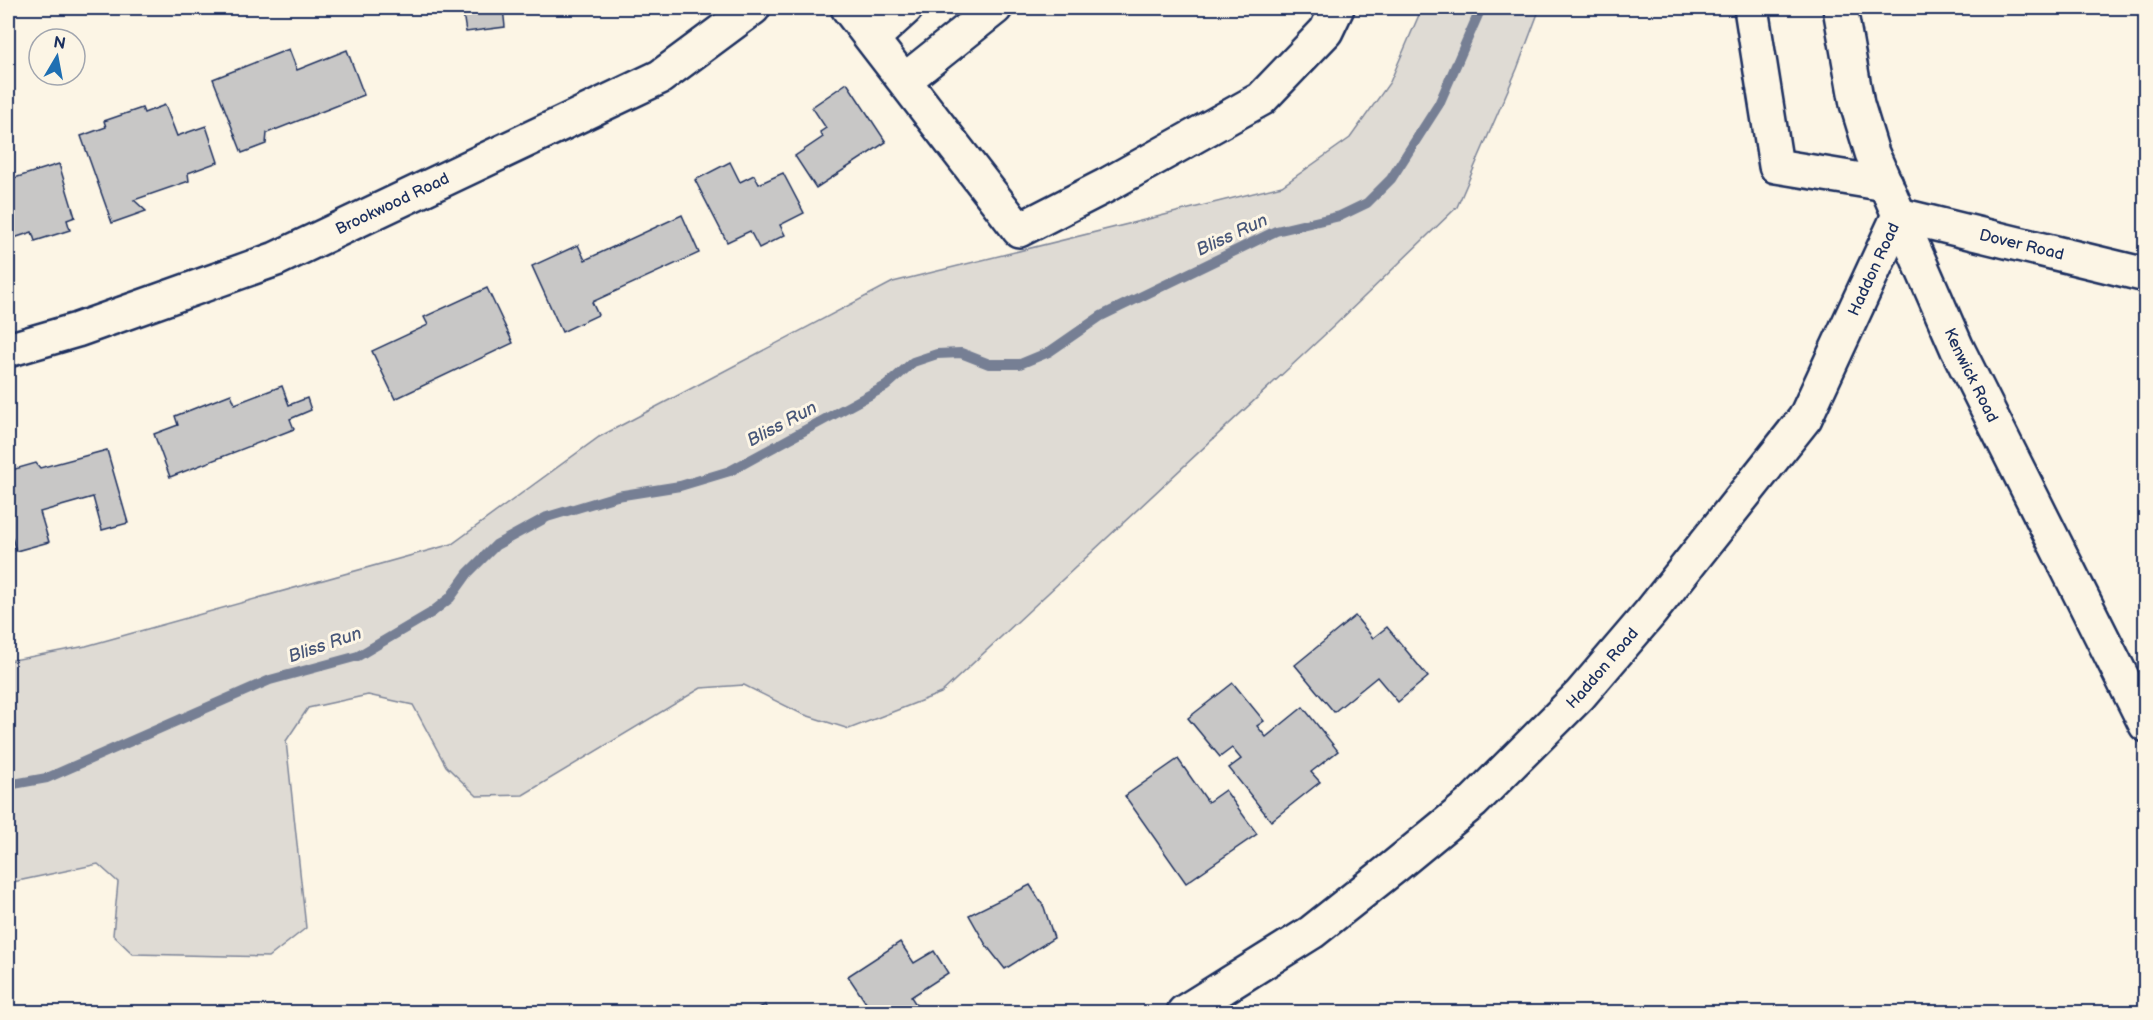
<svg xmlns="http://www.w3.org/2000/svg" width="2153" height="1020" viewBox="0 0 2153 1020" font-family="'Balsamiq Sans',sans-serif">
  <style>
    .green { fill: #dfdbd4; stroke: #7d8599; stroke-width: 1.5 }
    .lines { fill: none; stroke-linecap: round; stroke-linejoin: round }
    .stream { stroke: #767f94; stroke-width: 10 }
    .building { fill: #c8c7c6; stroke: #1b2f5e; stroke-width: 1.5 }
    .minor-casing { stroke: #1b2f5e; stroke-width: 38 }
    .minor { stroke: #fcf5e5; stroke-width: 33 }
    .labels { text-anchor: middle; dominant-baseline: central; stroke-width: 6; stroke-linejoin: round; paint-order: stroke }
    .street-label { font-size: 16px; fill: #1b2f5e; stroke: #fcf5e5 }
    .water-label { font-size: 18px; font-style: italic; fill: #485779; stroke: #fcf5e5 }
  </style>
  <rect width="100%" height="100%" fill="#fcf5e5"/>
  <filter id="ink" filterUnits="userSpaceOnUse"><feTurbulence type="fractalNoise" baseFrequency=".0167" numOctaves="2"/><feDisplacementMap in="SourceGraphic" scale="12" xChannelSelector="R" yChannelSelector="G"/><feConvolveMatrix kernelMatrix="1 2 1 2 8 2 1 2 1" color-interpolation-filters="sRGB"/></filter>
  <g filter="url(#ink)">
    <path class="green" d="M1422,8H1540L1517,69L1457,207L1334,326L941,693L849,729L802,714L744,685L701,688L523,795L477,796L446,766L413,705L368,695L308,708L286,741L306,928L269,957L133,954L113,935L118,882L98,864L8,883V661L86,646L452,544L599,437L893,282L1282,186L1350,138L1390,82Z"/>
    <g class="lines">
      <path class="stream" d="M8,785L47,778L270,680L358,656L431,613L450,598L468,573L496,545L547,517L617,496L680,486L730,471L886,386L913,362L937,354L961,353L989,364H1020L1049,352L1101,316L1276,231L1340,216L1367,203L1391,179L1439,104L1481,8"/>
    </g>
    <g class="building">
      <path d="M446,8H503L505,27L466,32L463,13L447,15Z"/>
      <path d="M289,49L297,70L347,50L364,95L267,133L266,144L242,153L213,79Z"/>
      <path d="M847,83L886,142L816,188L795,156L823,137L820,132L826,128L812,107Z"/>
      <path d="M165,105L177,136L206,126L218,162L188,173L189,181L134,200L146,211L112,223L81,136L106,127L104,121L142,108L144,113Z"/>
      <path d="M730,162L740,182L754,175L759,184L783,173L804,213L780,225L785,235L759,248L750,231L727,242L695,180Z"/>
      <path d="M59,164L75,217L67,220L70,230L35,241L32,232L8,240V180Z"/>
      <path d="M682,215L699,253L592,302L598,315L562,332L532,266L578,245L585,260Z"/>
      <path d="M487,288L513,343L395,399L372,351L428,325L424,317Z"/>
      <path d="M282,386L289,405L307,398L311,410L290,419L294,429L170,477L154,434L178,425L175,416L231,394L235,404Z"/>
      <path d="M107,450L128,523L102,530L93,497L40,512L49,542L16,551L9,528L8,529V471L36,463L40,468Z"/>
      <path d="M1355,616L1373,638L1387,627L1428,677L1398,702L1377,677L1334,712L1295,665Z"/>
      <path d="M1233,683L1264,721L1257,726L1266,737L1303,707L1338,751L1311,772L1320,782L1271,821L1229,768L1241,759L1232,748L1220,757L1188,718Z"/>
      <path d="M1178,759L1208,802L1225,790L1257,834L1186,883L1125,796Z"/>
      <path d="M1030,885L1044,907L1054,938L1005,969L986,945L969,915Z"/>
      <path d="M900,942L914,963L934,951L948,973L911,997L921,1012H872L848,976Z"/>
      <path d="M765,1005L769,1012H751Z"/>
    </g>
    <g class="lines">
      <defs>
        <g id="minor">
          <path d="M848,8L1019,230L1105,186L1261,99L1326,31L1337,8"/>
          <path d="M1751,8L1776,166L1886,184"/>
          <path id="s1" d="M1840,8L1857,104L1872,153L1899,215L1957,348L2146,725"/>
          <path d="M873,38L906,8"/>
          <path d="M905,80L995,8"/>
          <path id="s2" d="M8,350L77,330L276,259L660,77L753,8"/>
          <path id="s3" d="M1184,1012L1312,932L1394,867L1473,802L1580,695L1650,613L1805,418L1899,215L2146,275"/>
        </g>
      </defs>
      <use href="#minor" class="minor-casing"/>
      <use href="#minor" class="minor"/>
    </g>
  </g>
  <g class="labels">
    <g class="street-label">
      <text stroke="none"><textPath href="#s2" startOffset="412">Brookwood Road</textPath></text>
      <text stroke="none"><textPath href="#s3" startOffset="1216">Dover Road</textPath></text>
      <text stroke="none"><textPath href="#s3" startOffset="1030">Haddon Road</textPath></text>
      <text stroke="none"><textPath href="#s1" startOffset="392">Kenwick Road</textPath></text>
      <text stroke="none"><textPath href="#s3" startOffset="544">Haddon Road</textPath></text>
    </g>
    <g class="water-label">
      <text transform="translate(1232 235) rotate(-25)">Bliss Run</text>
      <text transform="translate(782 424) rotate(-28)">Bliss Run</text>
      <text transform="translate(325 645) rotate(-19)">Bliss Run</text>
    </g>
  </g>
  <rect width="2153" height="1020" fill="none" stroke="#fcf5e5" stroke-width="30"/>
  <rect x="15" y="15" width="2123" height="990" fill="none" stroke="#1b2f5e" stroke-width="2" filter="url(#ink)"/>
  <g transform="translate(57 57) rotate(10)"><circle r="28" fill="#fcf5e5" stroke="#a2a6af" stroke-width="1.5"/>
  <path d="M0-4.5L10 22L0 15L-10 22Z" fill="#1f6fb2"/>
  <text y="-9" font-size="16" font-weight="bold" text-anchor="middle" fill="#1b2f5e">N</text>
  </g>
</svg>
